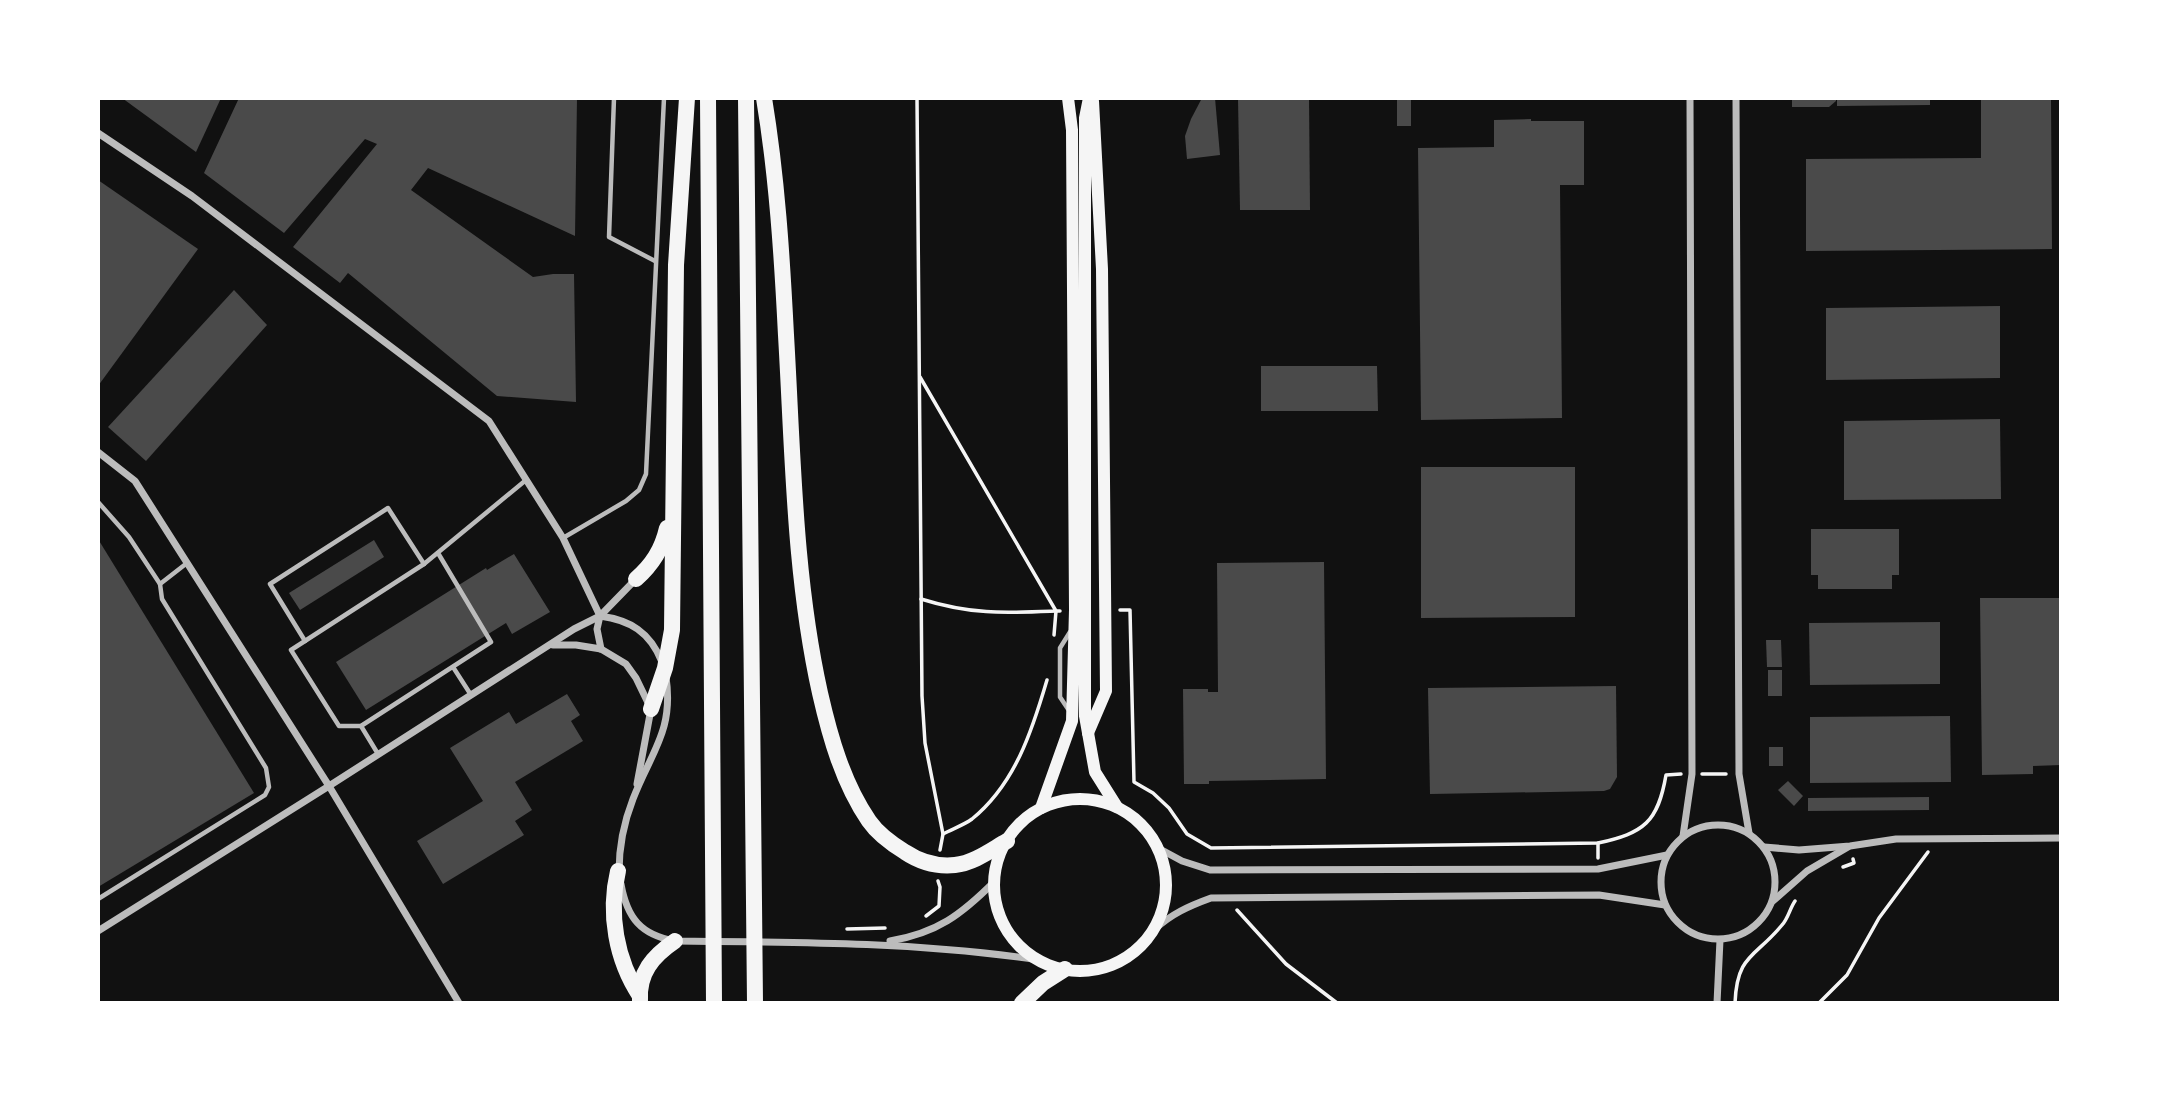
<svg xmlns="http://www.w3.org/2000/svg" width="2159" height="1101" viewBox="0 0 2159 1101" font-family="Overpass,sans-serif">
  <style>
    .building { fill: #4a4a4a }
    .lines { fill: none; stroke-linecap: round; stroke-linejoin: round }
    .path { stroke: #f5f5f5; stroke-width: 3.5 }
    .service { stroke: #bcbcbc; stroke-width: 4.5 }
    .minor { stroke: #bcbcbc; stroke-width: 7 }
    .secondary { stroke: #f5f5f5; stroke-width: 12 }
    .motorway { stroke: #f5f5f5; stroke-width: 16 }
  </style>
  <rect width="100%" height="100%" fill="#111"/>
  <g class="building">
    <path d="M122,98H221L196,152Z"/>
    <path d="M239,98H577L575,236L428,168L411,190L533,277L553,274H574L576,402L497,396L348,273L340,283L293,247L377,144L365,139L284,233L204,173Z"/>
    <path d="M1202,98H1215L1220,155L1187,159L1185,136L1191,119Z"/>
    <path d="M1238,98H1309L1310,210H1240Z"/>
    <rect x="1397" y="98" width="14" height="28"/>
    <path d="M1792,98H1836V101L1829,107H1792Z"/>
    <path d="M1837,98H1930V105L1837,106Z"/>
    <path d="M1981,98H2051L2052,249L1806,251V159L1981,158Z"/>
    <path d="M1531,119V121H1584V185H1560L1562,418L1421,420L1418,148L1494,147V120Z"/>
    <path d="M98,180L198,249L98,386Z"/>
    <path d="M234,290L267,325L146,461L108,427Z"/>
    <path d="M2000,306V378L1826,380V308Z"/>
    <path d="M1261,366H1377L1378,411H1261Z"/>
    <path d="M2000,419L2001,499L1844,500V421Z"/>
    <path d="M1421,467H1575V617L1421,618Z"/>
    <path d="M1811,529H1899V575H1892V589H1818V575H1811Z"/>
    <path d="M98,539L254,793L98,887Z"/>
    <path d="M374,540L384,557L300,610L289,593Z"/>
    <path d="M514,554L550,612L512,634L506,623L366,710L336,662L486,568L487,570Z"/>
    <path d="M1324,562L1326,779L1209,781V784H1184L1183,689H1208V692H1218L1217,563Z"/>
    <path d="M1980,598H2061V765L2033,766V774L1982,775Z"/>
    <path d="M1940,622V684L1810,685L1809,623Z"/>
    <path d="M1766,640H1781L1782,667H1767Z"/>
    <rect x="1768" y="670" width="14" height="26"/>
    <path d="M1616,686L1617,777L1610,789L1604,791L1430,794L1428,688Z"/>
    <path d="M567,694L580,715L571,721L583,741L515,782L532,810L515,821L524,835L443,884L417,841L483,801L450,748L509,712L516,724Z"/>
    <path d="M1950,716L1951,782L1810,783V717Z"/>
    <rect x="1769" y="747" width="14" height="19"/>
    <path d="M1788,781L1803,796L1794,806L1778,790Z"/>
    <path d="M1929,797V810L1808,811V798Z"/>
  </g>
  <g class="lines">
    <g class="path">
      <path d="M917,98L922,696L925,743L943,834"/>
      <path d="M920,377L1056,611C1005,613 972,615 921,599"/>
      <path d="M1120,610H1130L1134,782L1153,793L1169,808L1187,834L1211,848L1598,843C1644,833 1658,822 1666,775L1681,774"/>
      <path d="M1054,635L1056,611H1060"/>
      <path d="M1702,774H1726"/>
      <path d="M1598,843V858"/>
      <path d="M940,850L943,834C952,829 964,825 972,819C1015,784 1032,731 1047,680"/>
      <path d="M1843,867L1854,863L1853,859"/>
      <path d="M1237,910L1286,964L1337,1003"/>
      <path d="M926,916L939,906L940,887L938,881"/>
      <path d="M847,929L885,928"/>
      <path d="M1735,1003C1737,954 1755,958 1782,925C1788,919 1790,908 1795,901"/>
      <path d="M1819,1003L1847,975L1879,918L1928,852"/>
    </g>
    <g class="service">
      <path d="M614,98L609,237L655,261"/>
      <path d="M98,502L129,537L160,584L187,563"/>
      <path d="M563,538L626,501L639,490L646,474L664,98"/>
      <path d="M438,553L491,642L361,726H339L291,650L424,564L526,480"/>
      <path d="M305,641L270,584L388,508L424,564"/>
      <path d="M453,667L471,695"/>
      <path d="M1068,709L1060,697V648L1070,632"/>
      <path d="M361,726L378,754"/>
      <path d="M98,899L265,795L269,787L266,768L162,599L160,584"/>
    </g>
    <g class="minor">
      <path d="M1736,98L1739,774L1749,833"/>
      <path d="M98,133L192,196L489,421L563,538L600,616"/>
      <path d="M98,452L135,481L329,786L459,1003"/>
      <path d="M600,616C630,620 650,632 662,662"/>
      <path d="M600,616L597,629L601,649"/>
      <path d="M553,645H576L601,649L626,664L636,678L651,709L637,784"/>
      <circle cx="1718" cy="882" r="57"/>
      <path d="M1683,836L1692,774L1690,98"/>
      <path d="M1764,847L1799,850L1850,846L1896,839L2061,838"/>
      <path d="M1158,848L1182,861L1210,870L1598,869L1667,855"/>
      <path d="M619,872C619,847 624,822 633,799C651,752 674,731 666,677"/>
      <path d="M621,884C627,918 641,935 675,941C797,942 918,942 1039,960"/>
      <path d="M1773,901L1807,871L1848,847"/>
      <path d="M1154,930C1171,914 1189,906 1211,898L1599,895L1665,905"/>
      <path d="M98,931L329,786L574,629L600,616L635,580"/>
      <path d="M890,941C937,933 961,915 995,881"/>
      <path d="M1717,1003L1720,940"/>
    </g>
    <g class="secondary">
      <path d="M1089,98L1085,118V716L1095,772L1117,807"/>
      <path d="M1088,733L1106,691L1102,269L1093,101"/>
      <circle cx="1080" cy="885" r="86"/>
      <path d="M1041,808L1072,721L1075,610L1072,130L1068,98"/>
    </g>
    <g class="motorway">
      <path d="M708,98L714,1003"/>
      <path d="M746,98L755,1003"/>
      <path d="M764,98C777,177 782,256 786,335C793,454 794,576 820,693C830,737 843,783 869,821C878,834 892,844 905,852C920,862 936,867 955,865C974,863 991,850 1007,841"/>
      <path d="M636,579C652,565 662,550 667,528"/>
      <path d="M651,709L665,668L672,630L676,265L687,98"/>
      <path d="M618,871C608,913 616,960 640,996"/>
      <path d="M640,1001C638,973 653,956 675,941"/>
      <path d="M1022,1003L1043,983L1065,969"/>
    </g>
  </g>
  <rect width="2159" height="1101" fill="none" stroke="#ffffff" stroke-width="200"/>
</svg>
